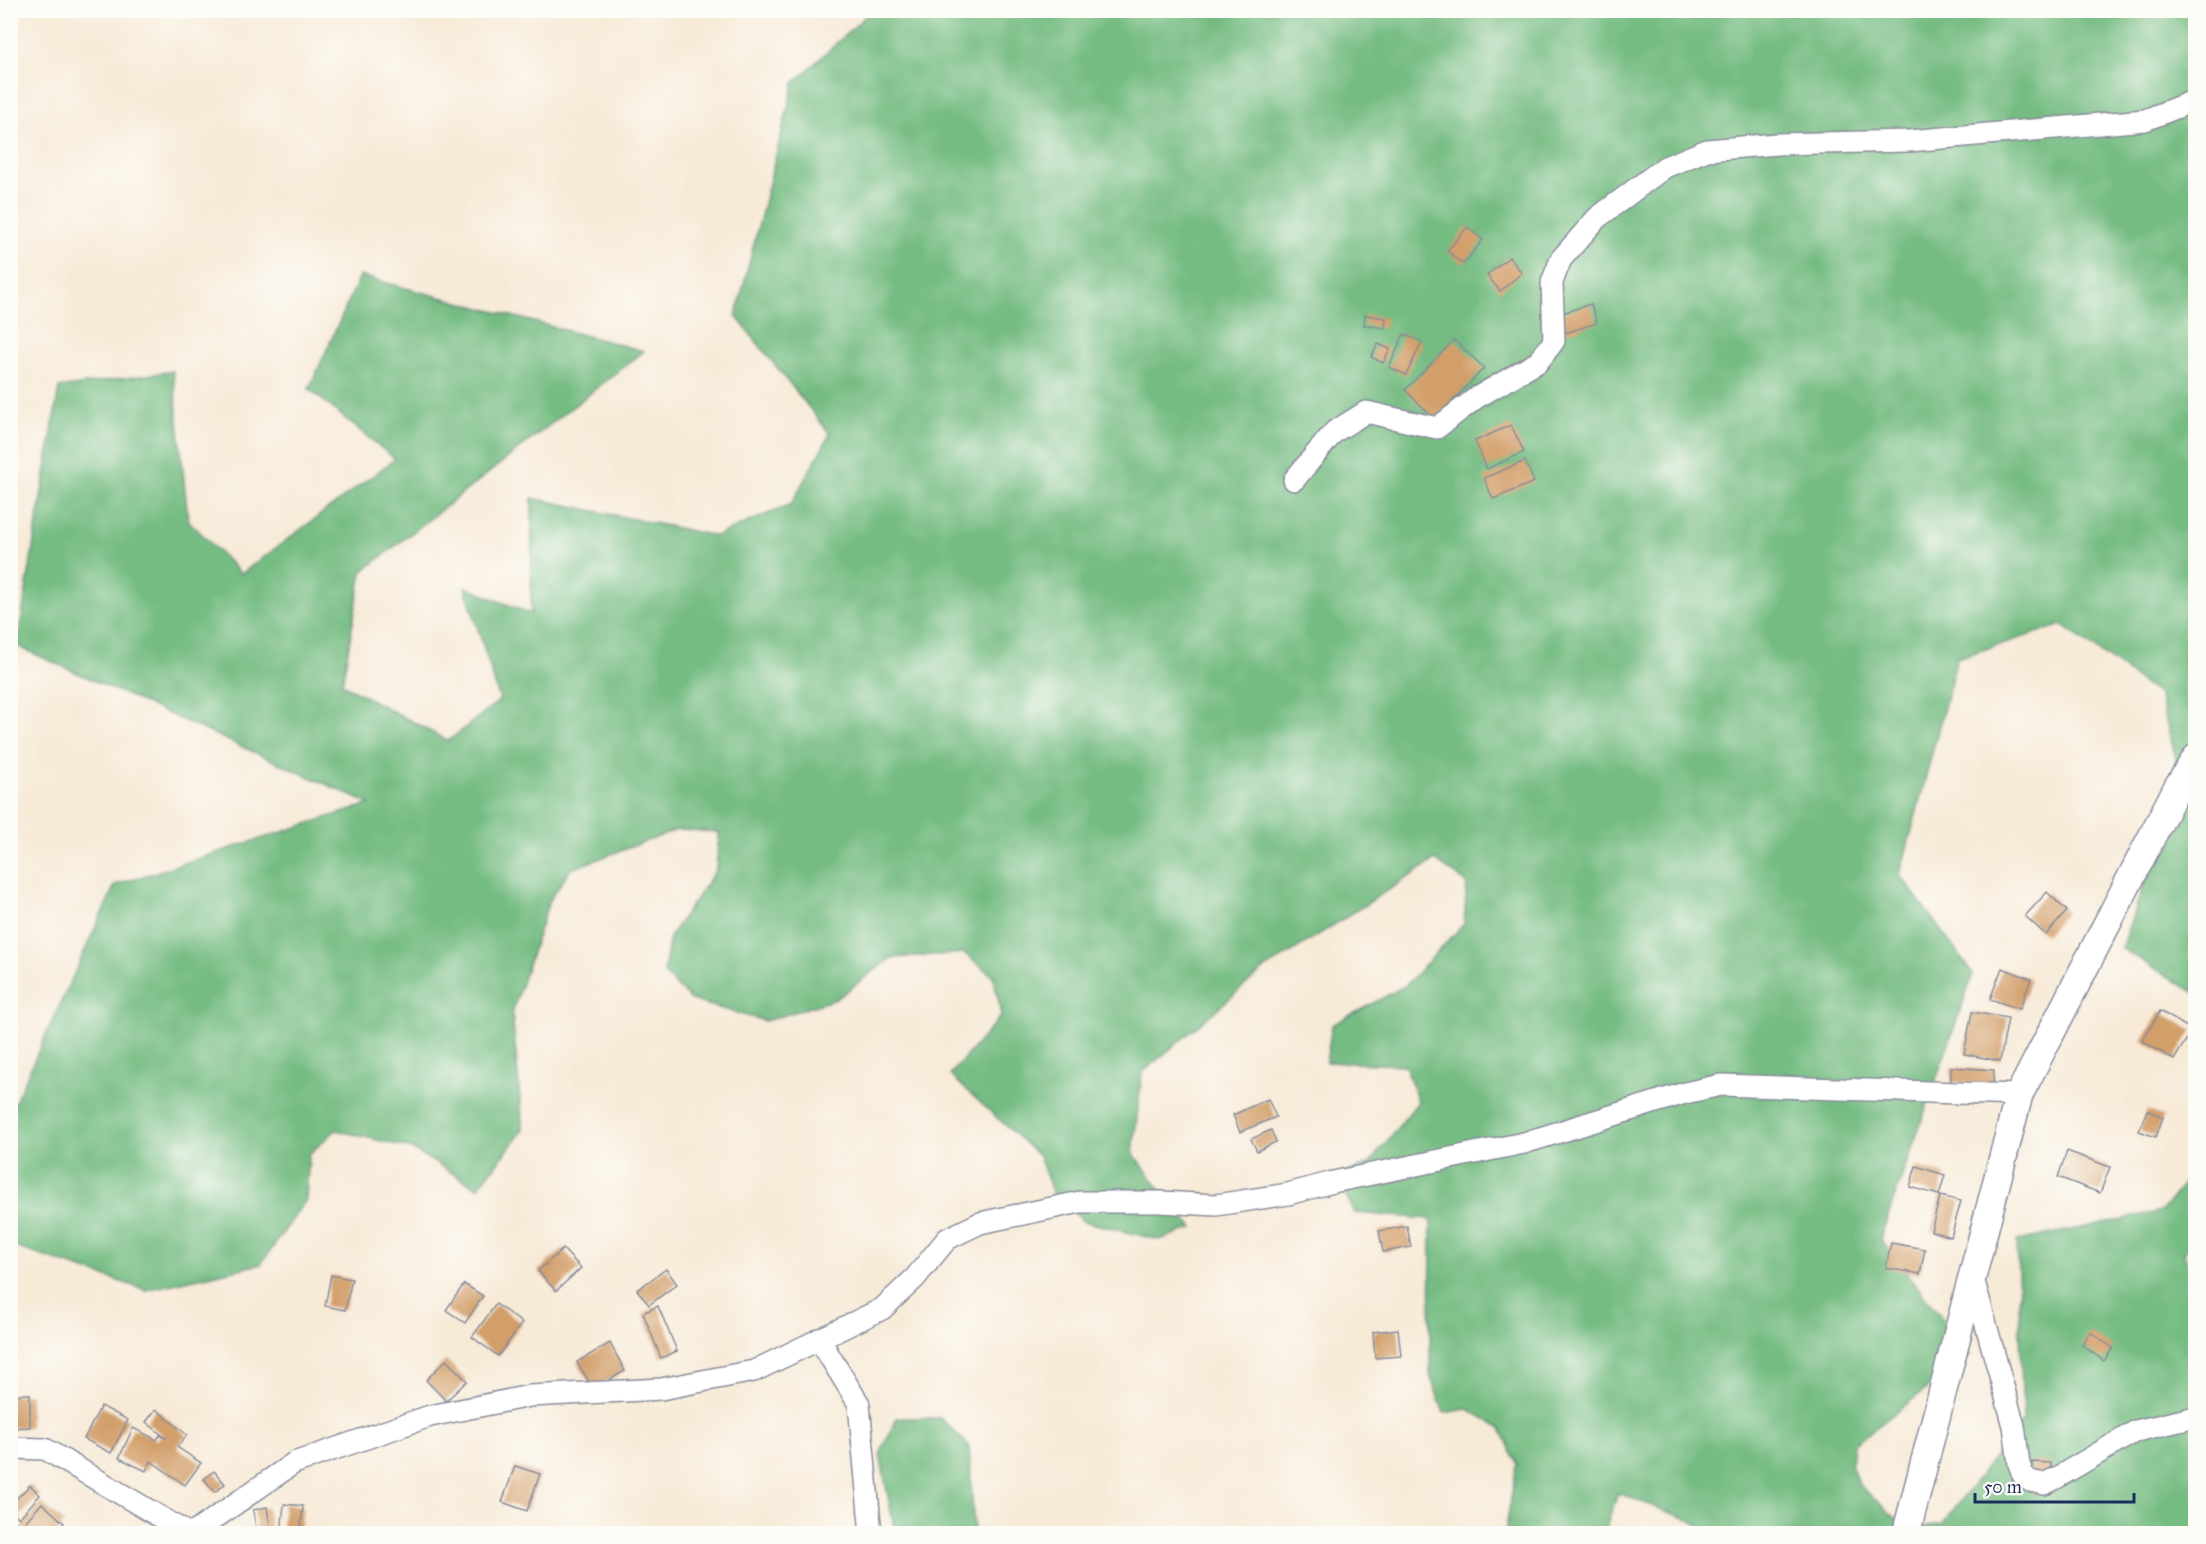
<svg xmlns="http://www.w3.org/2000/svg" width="2206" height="1544" viewBox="0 0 2206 1544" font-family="'IM FELL Great Primer',serif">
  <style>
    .forest { fill: #74bc82; stroke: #487670; stroke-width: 1.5 }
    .building { fill: #d29e69 }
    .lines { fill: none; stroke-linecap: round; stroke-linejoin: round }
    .minor-casing { stroke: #898c9a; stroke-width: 24 }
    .tertiary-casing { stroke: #898c9a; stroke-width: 30 }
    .minor { stroke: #fff; stroke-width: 21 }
    .tertiary { stroke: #fff; stroke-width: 27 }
  </style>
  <rect width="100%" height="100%" fill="#fdfcf7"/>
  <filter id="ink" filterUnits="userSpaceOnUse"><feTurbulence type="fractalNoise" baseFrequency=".0167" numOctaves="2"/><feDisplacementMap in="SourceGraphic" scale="12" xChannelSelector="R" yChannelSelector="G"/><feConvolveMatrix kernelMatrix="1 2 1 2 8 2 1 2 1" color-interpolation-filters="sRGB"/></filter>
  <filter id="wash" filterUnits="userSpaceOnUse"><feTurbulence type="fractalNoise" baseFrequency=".008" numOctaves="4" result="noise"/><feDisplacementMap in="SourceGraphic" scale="24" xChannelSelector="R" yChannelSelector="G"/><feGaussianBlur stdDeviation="1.35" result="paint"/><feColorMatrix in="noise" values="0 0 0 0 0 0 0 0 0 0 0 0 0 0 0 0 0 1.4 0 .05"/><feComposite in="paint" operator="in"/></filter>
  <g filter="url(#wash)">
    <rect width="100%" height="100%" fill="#f7ead7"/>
    <g class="forest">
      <path d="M871,11H2195V993L2121,948L2182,781L2159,695L2062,625L1957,658L1900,875L1973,974L1880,1239L1971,1355L1853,1445L1851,1464L1858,1484L1909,1530L1943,1523L2023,1421L2017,1241L2162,1211L2195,1169V1234L2184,1253L2196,1290L2195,1533H1709L1690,1520L1618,1493L1605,1530L1606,1533H1505L1517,1464L1501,1429L1468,1409L1444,1413L1430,1375L1431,1219L1355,1213L1336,1176L1369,1164L1418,1102L1405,1065L1326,1062L1332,1025L1405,986L1464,924L1467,883L1435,860L1263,970L1142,1073L1133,1153L1165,1196L1193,1228L1159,1240L1083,1221L1053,1194L1039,1156L950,1075L1002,1015L993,976L964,953L891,958L836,999L765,1021L691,1000L664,973L670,936L716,870L719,832L677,830L571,869L549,901L512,1013L523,1130L478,1188L410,1148L336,1130L309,1154L306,1200L261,1264L146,1290L15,1247L10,1205V1113L115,885L370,804L17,646L59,388L173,371L188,520L241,574L395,459L309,389L360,276L644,351L362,572L342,684L448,741L500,700L465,587L531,614L532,498L716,536L791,504L830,434L736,316L794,83Z"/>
      <path d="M897,1418H940L969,1445L974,1533H887L894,1528L880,1454Z"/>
    </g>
    <g id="blocks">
      <g class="building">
        <path d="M1467,227L1483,240L1463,264L1447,251Z"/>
        <path d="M1509,257L1522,273L1500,291L1487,275Z"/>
        <path d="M1591,304L1597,323L1565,333L1559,314Z"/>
        <path d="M1365,315L1386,318L1385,328L1364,325Z"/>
        <path d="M1404,334L1422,342L1406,375L1389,367Z"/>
        <path d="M1454,340L1484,368L1435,419L1405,390Z"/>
        <path d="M1378,344L1390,349L1383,363L1371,357Z"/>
        <path d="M1511,425L1524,452L1487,469L1475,441Z"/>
        <path d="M1525,461L1534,482L1493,499L1484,478Z"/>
        <path d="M2047,892L2067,911L2046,935L2025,916Z"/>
        <path d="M2002,968L2031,979L2020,1009L1990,999Z"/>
        <path d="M2160,1011L2192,1030L2174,1060L2142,1041Z"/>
        <path d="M1972,1012L2008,1018L2000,1061L1964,1054Z"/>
        <path d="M1951,1067L1994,1070L1993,1085L1951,1082Z"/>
        <path d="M1268,1099L1276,1117L1240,1132L1233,1115Z"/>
        <path d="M2147,1110L2163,1117L2156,1137L2139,1131Z"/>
        <path d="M1271,1130L1276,1142L1257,1151L1251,1139Z"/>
        <path d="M2067,1151L2110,1167L2100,1193L2058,1177Z"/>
        <path d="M1916,1166L1945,1175L1939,1195L1910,1187Z"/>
        <path d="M1940,1196L1961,1201L1951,1237L1931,1231Z"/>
        <path d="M1407,1226L1411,1247L1383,1252L1379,1231Z"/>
        <path d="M1891,1243L1925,1249L1920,1274L1886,1268Z"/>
        <path d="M563,1249L581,1268L556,1291L538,1271Z"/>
        <path d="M666,1269L677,1284L649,1305L637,1290Z"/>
        <path d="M331,1275L352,1279L345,1310L325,1306Z"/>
        <path d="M464,1284L483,1296L465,1323L446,1310Z"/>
        <path d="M496,1304L522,1323L498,1356L472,1337Z"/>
        <path d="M658,1306L677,1351L661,1358L643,1313Z"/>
        <path d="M1398,1329L1401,1356L1375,1358L1373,1332Z"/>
        <path d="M2090,1332L2113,1348L2104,1361L2082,1345Z"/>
        <path d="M610,1343L625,1371L593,1389L577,1362Z"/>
        <path d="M446,1360L467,1381L446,1401L426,1380Z"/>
        <path d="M30,1394V1427L10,1428V1395Z"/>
        <path d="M101,1406L128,1420L111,1453L84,1439Z"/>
        <path d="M156,1409L187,1435L177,1447L201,1463L185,1485L151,1461L146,1471L119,1458L133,1428L157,1440L160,1435L167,1439L146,1422Z"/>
        <path d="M2032,1462L2051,1463L2050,1494L2030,1493Z"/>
        <path d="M515,1466L540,1474L527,1511L502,1502Z"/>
        <path d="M214,1471L225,1484L215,1492L204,1479Z"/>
        <path d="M30,1485L40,1495L19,1518L10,1509V1505Z"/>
        <path d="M42,1503L64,1523L55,1534H22L18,1530Z"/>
        <path d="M284,1504L303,1506L300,1534H281Z"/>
        <path d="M267,1507L271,1533L257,1534L253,1510Z"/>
      </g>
    </g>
  </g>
  <g filter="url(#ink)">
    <use href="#blocks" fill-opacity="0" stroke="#898c9a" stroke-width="1.5"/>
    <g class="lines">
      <defs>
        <g id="minor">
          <path d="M1294,480L1334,432L1366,412L1437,428L1476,398L1538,362L1554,341L1552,282L1561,259L1597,218L1665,167L1707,150L1777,144L1909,141L2145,120L2196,100"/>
          <path d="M1973,1278L2014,1426L2019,1464L2023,1475L2030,1481L2044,1484L2058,1477L2136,1431L2196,1417"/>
          <path d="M819,1339L859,1404L871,1534"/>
          <path d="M10,1448L45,1449L189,1534"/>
          <path d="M192,1534L294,1463L430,1416L530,1396L661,1389L754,1371L882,1309L915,1278L947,1239L980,1223L1080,1202H1161L1216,1205L1288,1194L1333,1182L1524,1143L1685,1093L1721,1085L2019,1095"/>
        </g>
        <path id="tertiary" d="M1906,1534L2019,1095L2178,786L2196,758"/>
      </defs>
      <use href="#minor" class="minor-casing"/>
      <use href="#tertiary" class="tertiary-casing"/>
      <use href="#minor" class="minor"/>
      <use href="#tertiary" class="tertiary"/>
    </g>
  </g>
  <rect width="2206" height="1544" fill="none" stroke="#fdfcf7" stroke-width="36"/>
  <path d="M1975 1493v9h159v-9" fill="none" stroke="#1b2f5e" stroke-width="3"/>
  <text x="1984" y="1493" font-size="18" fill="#1b2f5e" stroke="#fdfcf7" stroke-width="4.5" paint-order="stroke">50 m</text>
</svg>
